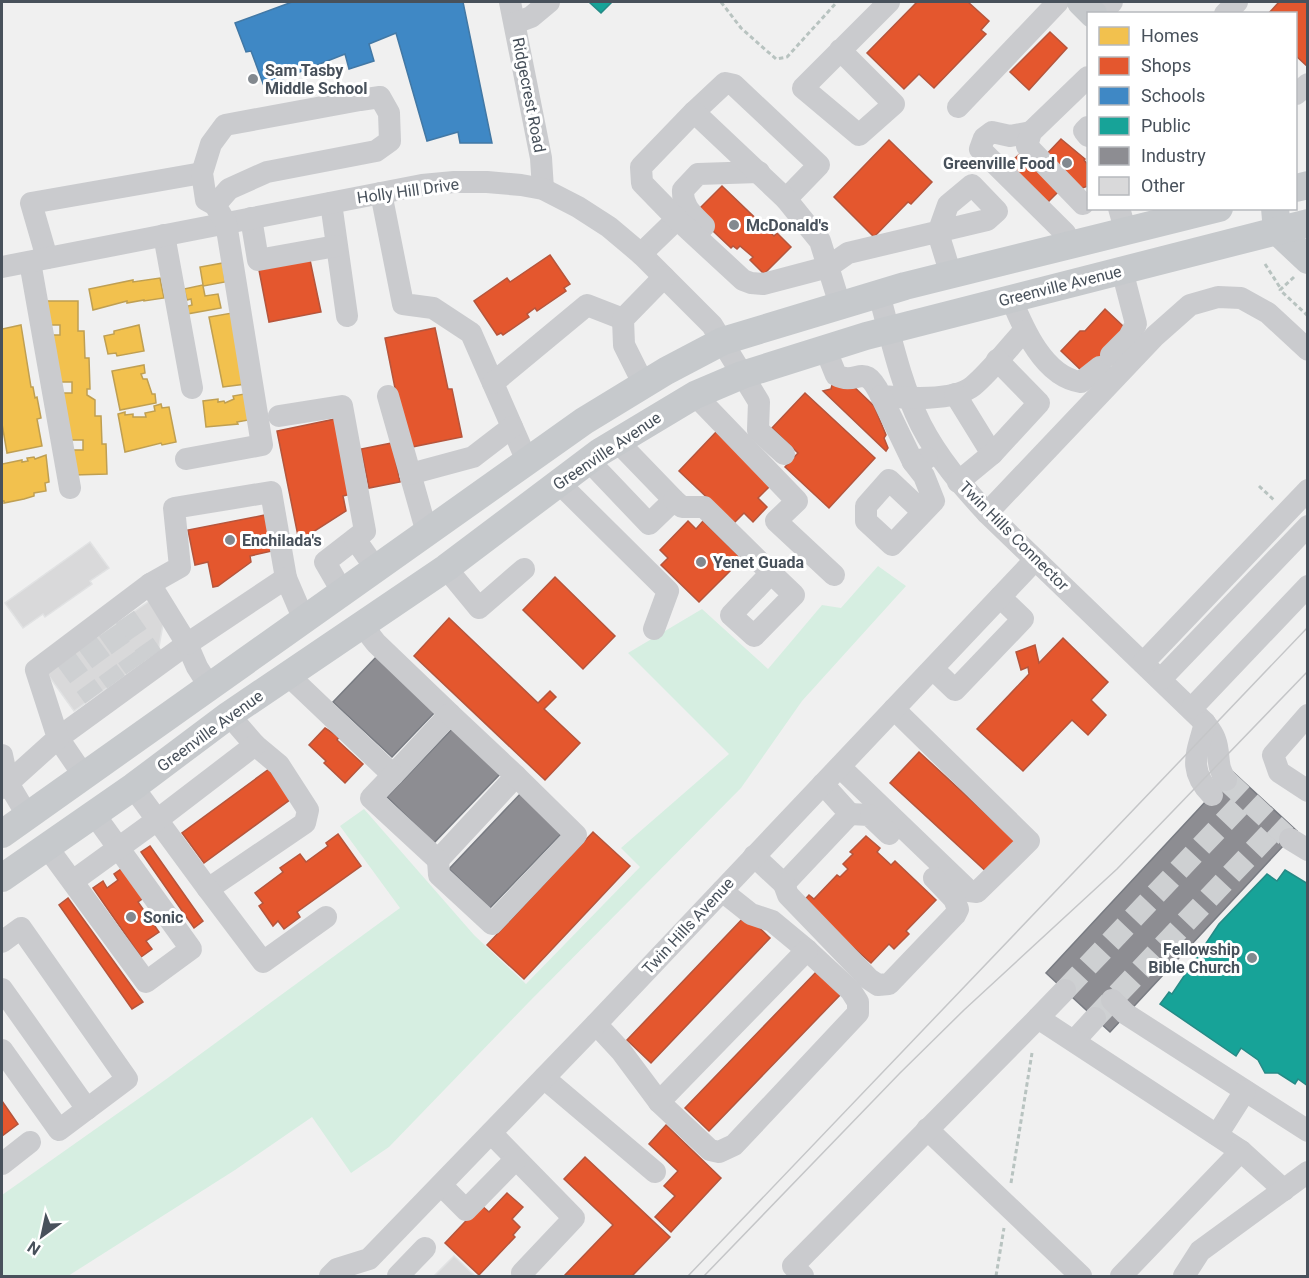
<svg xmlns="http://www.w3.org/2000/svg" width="1309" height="1278" viewBox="0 0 1309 1278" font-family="Roboto,sans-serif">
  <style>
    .green { fill: #d6eee1 }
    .homes { fill: #f2c14e; stroke: #bf9f52; stroke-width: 1.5 }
    .shops { fill: #e4572e; stroke: #b5553c; stroke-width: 1.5 }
    .schools { fill: #3f88c5; stroke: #4278a5; stroke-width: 1.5 }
    .public { fill: #17a398; stroke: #268a86; stroke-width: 1.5 }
    .industry { fill: #8d8d92; stroke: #787b82; stroke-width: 1.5 }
    .building { fill: #d9d9da; stroke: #e1e2e3; stroke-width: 1.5 }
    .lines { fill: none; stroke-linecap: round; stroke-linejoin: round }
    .minor-tunnel { stroke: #ced0d2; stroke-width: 22; stroke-dasharray: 22 11; stroke-linecap: butt }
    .path { stroke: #b8c3c0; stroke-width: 3; stroke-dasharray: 4.5 3; stroke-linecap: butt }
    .minor { stroke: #cacbce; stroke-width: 22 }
    .major { stroke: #c6c9cc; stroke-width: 28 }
    .tram { stroke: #c5c6c8; stroke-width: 1.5 }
    .poi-dot { fill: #83898f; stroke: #fff; stroke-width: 2 }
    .labels { text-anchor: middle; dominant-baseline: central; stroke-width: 6; stroke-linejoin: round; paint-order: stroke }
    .poi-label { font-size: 16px; font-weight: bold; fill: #48515b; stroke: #fff; text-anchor: start }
    .street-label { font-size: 16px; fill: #48515b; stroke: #fff }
  </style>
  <rect width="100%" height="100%" fill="#f0f0f0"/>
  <path class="green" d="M878,566L906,586L802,701L741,788L529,1002L389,1147L351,1173L312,1117L235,1170L68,1276H2V1195L165,1080L400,908L340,826L364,809L474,935L526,984L640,867L621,848L729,754L628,653L702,609L768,669L822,605L841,608Z"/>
  <g class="homes">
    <path d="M223,263L225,282L203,286L205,296L218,294L221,308L187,314L188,306L192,305L191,299L187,300L184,289L203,285L200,267Z"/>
    <path d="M160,278L164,298L144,301V300L127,303V301L93,310L89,289L133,280V282Z"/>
    <path d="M45,301H78V331H84L85,358H89L90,389H87V395L95,400V416H101L102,444H106L107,474L74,475L73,450H83V440H68L63,393H72V382H57L51,335H60V325H45Z"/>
    <path d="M232,313L246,384L223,387L209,317Z"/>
    <path d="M21,325L31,387H33L35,398L37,397L41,418L37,419L42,446L7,453L2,424V329Z"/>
    <path d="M139,325L144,351L117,356L116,353L108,354L104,336L114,334V331Z"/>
    <path d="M144,365L145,373L141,374L143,379H147L152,394H155L156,403L120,410L112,371Z"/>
    <path d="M250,393L254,419L237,422L238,424L206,427L203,401L218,399V402L224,401L225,403L234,399L233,396Z"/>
    <path d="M161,404L162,408L169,407L176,442L162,445L161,443L125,452L118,414L125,412V415L133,414V417H146L145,413L155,411L154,406Z"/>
    <path d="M46,455L49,482L45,483L46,491L34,493V496L24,499L4,503V501H2V464L22,460V462L28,461L27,458L34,457L35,459Z"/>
  </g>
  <g class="shops">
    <path d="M917,2H968L989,21L981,30L986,34L934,88L919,74L904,89L867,53Z"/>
    <path d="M1279,2H1308V67L1296,56V14H1268Z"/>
    <path d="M1050,32L1067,48L1029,90L1010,72Z"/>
    <path d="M1061,139L1085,159L1084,160L1088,165V186L1077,190L1043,158Z"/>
    <path d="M889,140L932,182L911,204L908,202L874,237L834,197Z"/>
    <path d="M1023,151L1061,189L1044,206L1005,167Z"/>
    <path d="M722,186L774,236L777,233L791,247L764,274L750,260L753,257L740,246L737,249L733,246L731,248L697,216V211Z"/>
    <path d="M550,255L570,284L564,288L566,291L537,311L535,308L527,314L529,317L503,335L501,333L497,335L474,301L507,278L510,282Z"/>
    <path d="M310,260L321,312L269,322L259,270Z"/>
    <path d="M1105,309L1125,328L1104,371L1083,372L1061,351L1080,331H1085Z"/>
    <path d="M435,328L448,389H452L462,437L407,448L385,338Z"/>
    <path d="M848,381L874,406L886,435L884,438L888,448L886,451L823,391L831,389L832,385Z"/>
    <path d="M805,393L875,458L829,508L785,467L798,453L772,428Z"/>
    <path d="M340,418L355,493L343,496L346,511L299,541L277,431Z"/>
    <path d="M716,432L771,485L758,498L767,507L753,522L744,513L734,523L679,471Z"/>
    <path d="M392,443L400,482L369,488L361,449Z"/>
    <path d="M265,515L272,551L250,556L251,562L218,586L213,587L208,562L195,565L188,530Z"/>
    <path d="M688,521L696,529L703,521L742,559L699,602L661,565L668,558L660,550Z"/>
    <path d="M555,577L615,636L583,669L523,610Z"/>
    <path d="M449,618L538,703L550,691L556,697L544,709L580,743L545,780L414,656Z"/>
    <path d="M1063,638L1108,682L1091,700L1106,715L1088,735L1072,720L1023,771L977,729L1029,674L1028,667L1021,670L1016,652L1035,645L1039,663Z"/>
    <path d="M325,728L339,737L337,740L363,764L345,783L324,763L326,761L309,745Z"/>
    <path d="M919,752L1020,845L991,876L890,783Z"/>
    <path d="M269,769L291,799L204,863L182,833Z"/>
    <path d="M593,832L630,866L524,979L487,945Z"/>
    <path d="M338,834L361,866L297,912L300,917L284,929L278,921L273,926L259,906L263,903L255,893L283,872L280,868L300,854L306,862L328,846L326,843Z"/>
    <path d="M866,836L880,848L877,852L891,865L895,861L936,900L906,931L909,934L894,949L889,944L871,963L854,948L800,905L809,895L814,899L837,875L840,877L848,869L843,864L853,854L850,852Z"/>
    <path d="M150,846L203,921L194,928L141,852Z"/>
    <path d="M124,867L145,897L138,902L159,932L146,941L152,949L141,957L93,888L103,881L107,888L118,880L114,874Z"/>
    <path d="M68,898L143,1002L132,1009L59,905Z"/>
    <path d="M746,915L770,938L651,1063L627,1040Z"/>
    <path d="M818,970L842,993L709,1131L685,1108Z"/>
    <path d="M2,1101L18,1124L2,1136Z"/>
    <path d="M666,1125L721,1178L671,1232L655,1217L675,1196L664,1186L678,1171L649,1144Z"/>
    <path d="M585,1157L670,1237L632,1276H564L613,1225L564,1179Z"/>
    <path d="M507,1193L523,1207L512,1219L520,1227L513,1235L515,1237L479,1275L445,1243L481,1205L489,1212Z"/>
  </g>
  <path class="schools" d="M292,2H463L492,143H460L458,132L427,141L396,33L369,44L374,61L349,69L345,54L264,86L251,51L246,52L235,23Z"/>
  <g class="public">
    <path d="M589,2H612L601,13Z"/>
    <path d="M1285,870L1308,884V1086L1298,1079L1295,1084L1278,1073H1265L1258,1060L1241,1048L1236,1056L1160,1004L1169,992L1172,994L1219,924L1267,874L1277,881Z"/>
  </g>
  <g class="industry">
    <path d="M378,655L436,711L392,757L333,702Z"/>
    <path d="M454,727L502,772L434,843L387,797Z"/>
    <path d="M1233,772L1297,831L1110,1032L1046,973Z"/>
    <path d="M522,792L564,831L490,908L449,869Z"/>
  </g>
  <g class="building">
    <path d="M90,542L109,568L90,581L92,584L45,617L43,614L23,628L5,603Z"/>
    <path d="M151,600L164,619L158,652L74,711L46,672Z"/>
    <path d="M454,1256L475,1276H434Z"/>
  </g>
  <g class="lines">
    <g class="minor-tunnel">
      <path d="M125,617L152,656"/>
      <path d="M108,630L135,668"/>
      <path d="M88,644L116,682"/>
      <path d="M66,659L94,697"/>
      <path d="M1226,780L1286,836"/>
      <path d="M1065,990L1246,799"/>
      <path d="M1095,1018L1276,827"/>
    </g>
    <g class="path">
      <path d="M721,2L741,28L776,59L787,57L837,2"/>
      <path d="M1265,264L1281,289"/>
      <path d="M1294,277L1280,290L1308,316"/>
      <path d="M1259,486L1274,500"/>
      <path d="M1011,1183L1032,1053"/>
      <path d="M996,1276L1004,1228"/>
    </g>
    <g class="minor">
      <path d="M510,2L541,158L543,189"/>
      <path d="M1101,14L1112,2"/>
      <path d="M1225,14L1237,2"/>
      <path d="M515,23L531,17L549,2"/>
      <path d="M840,50L894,104L859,135L803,88L889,2"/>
      <path d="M1296,94L1308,84"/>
      <path d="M958,107L1058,2"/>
      <path d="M694,112L725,83L734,85L819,165L786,199"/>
      <path d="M1088,127L1084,131L1088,136"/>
      <path d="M1031,132L1010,136L992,132L984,138L980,149L1065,233L1072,246"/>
      <path d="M381,193L403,304L433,308L471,333L527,461"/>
      <path d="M331,203L347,316"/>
      <path d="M1083,204L1027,146L1031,132L1088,77"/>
      <path d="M1119,208L1126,233"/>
      <path d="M251,218L258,260L336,246"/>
      <path d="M704,226C693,215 682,207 683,190L698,174L759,172"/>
      <path d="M164,235L192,388"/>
      <path d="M641,254L677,219"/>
      <path d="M47,258L31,203L202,173"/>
      <path d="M30,262L70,488"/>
      <path d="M2,267L422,185L454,182H487L521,185L543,189L578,207L609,227L641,254L712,325L759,402L758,430L784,454"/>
      <path d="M879,294C891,338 901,385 921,425C938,458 962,486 987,513L1205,723C1209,728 1213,733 1215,739C1221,755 1215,765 1226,780"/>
      <path d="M1011,298C1023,328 1044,377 1081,382L1100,367"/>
      <path d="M840,305L820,241L786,199L694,112L641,167L642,183L677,219L743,280L751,283L763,284L828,267L848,253L987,220L997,211L972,185L948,205L938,233L951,275"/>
      <path d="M825,348L836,375C859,387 863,359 881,396C905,398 953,402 973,386C991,371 1008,348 1024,331"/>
      <path d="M1111,355L1129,337L1136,324L1122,270"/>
      <path d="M493,383L587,305L623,319"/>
      <path d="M644,385L624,345L623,319L664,277"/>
      <path d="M955,394L992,454"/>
      <path d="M695,395L797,501L776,521L834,575"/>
      <path d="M388,396L427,533"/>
      <path d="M881,396L913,462L927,458"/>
      <path d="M279,416L342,406L365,531L325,562L343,593"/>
      <path d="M186,459L262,445L226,223L215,205L206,200L202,173L211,144L225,125L360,100L380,97L389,113L390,141L376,151L267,172L229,189L215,205"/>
      <path d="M589,461L649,524L674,500L617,441"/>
      <path d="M913,462L924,476L934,501L892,545L866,521V506L889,480L923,512"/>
      <path d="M410,474L473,457L512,427"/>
      <path d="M958,482L992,454L1039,403L997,360"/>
      <path d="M559,483L668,591L654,629"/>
      <path d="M674,500L682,507H704L771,573L731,615L754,636L794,595L771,573"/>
      <path d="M987,513L1155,336L1190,305L1218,297L1241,298L1268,313L1308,350"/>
      <path d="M355,539L376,569"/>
      <path d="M446,568L479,608L524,569"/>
      <path d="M150,584L180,567L174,508L271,492L286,578"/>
      <path d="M1143,663L1308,490"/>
      <path d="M933,669L955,690L1023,619L1000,597"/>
      <path d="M289,676L393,775L450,714L376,643L362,625"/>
      <path d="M1161,679L1308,526"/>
      <path d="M1192,708L1308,586"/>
      <path d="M1308,715L1273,755L1279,772L1308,791"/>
      <path d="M1205,723C1197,754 1187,769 1212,795"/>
      <path d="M2,755L8,783L2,788"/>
      <path d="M840,767L969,891L977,892L1029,841L894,709"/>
      <path d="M393,775L371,798L438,860L516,776L450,714"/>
      <path d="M84,776L58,738L187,644L197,667L209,686"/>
      <path d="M133,787L208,889L305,823L308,810L279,765L255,745L229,715"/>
      <path d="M850,814L869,815L889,834"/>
      <path d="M27,815L8,783L58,738L36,670L150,584L187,644L286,578L304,620"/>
      <path d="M1290,839L1308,850"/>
      <path d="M47,847L146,982L191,949L94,814"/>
      <path d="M754,856L784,884L850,814L823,784"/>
      <path d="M438,860L439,875L492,924L576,835L516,776"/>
      <path d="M73,881L157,820L255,745"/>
      <path d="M784,884L788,895L869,979L878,985L889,984L955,915L958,909L954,899L934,878"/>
      <path d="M208,889L263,962L326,917"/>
      <path d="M2,942L21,928L127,1079L59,1130L2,1050"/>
      <path d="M2,989L87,1109"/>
      <path d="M1112,1000L1126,1014L1308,1131"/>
      <path d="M1038,1018L1065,990"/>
      <path d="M596,1024L621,1051L659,1102L710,1150L719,1152L734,1145L858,1013V1002L851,991L807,950L772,921L751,914L722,891"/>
      <path d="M1074,1041L1095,1018"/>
      <path d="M544,1078L655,1172"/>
      <path d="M659,1102L807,950"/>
      <path d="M927,1129L1081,1276"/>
      <path d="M491,1133L574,1218L522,1273"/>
      <path d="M1217,1135L1245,1091"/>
      <path d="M2,1164L30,1142"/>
      <path d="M441,1185L466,1210L516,1159"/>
      <path d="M330,1276L337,1269L369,1259L596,1024L1035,560"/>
      <path d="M398,1276L425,1248"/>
      <path d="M803,1276L793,1266L1038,1018L1241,1151L1284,1190"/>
      <path d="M1121,1276L1241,1151"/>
      <path d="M1184,1276L1200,1251L1308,1172"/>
    </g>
    <g class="major">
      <path d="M1081,2L1093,14"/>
      <path d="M1296,188L1308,185"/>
      <path d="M1275,208L1277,231L1308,260"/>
      <path d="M2,834L584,421L666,371L723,341L905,286L1219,208"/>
      <path d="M2,878L133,787L229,715L446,568L600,452L695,395L742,375L866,336L1308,223"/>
    </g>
    <g class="tram">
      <path d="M688,1276L1308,627"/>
      <path d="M704,1276L900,1073L964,1010L1117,869L1308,671"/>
    </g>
  </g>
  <g class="poi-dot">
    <circle cx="253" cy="79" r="6"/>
    <circle cx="1067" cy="163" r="6"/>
    <circle cx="734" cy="225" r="6"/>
    <circle cx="230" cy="540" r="6"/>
    <circle cx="701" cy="562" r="6"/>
    <circle cx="131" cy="917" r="6"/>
    <circle cx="1252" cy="958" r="6"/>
  </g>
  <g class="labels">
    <g class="poi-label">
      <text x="265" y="70">Sam Tasby<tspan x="265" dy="18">Middle School</tspan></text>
      <text x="1055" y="163" text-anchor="end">Greenville Food</text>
      <text x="746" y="225">McDonald's</text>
      <text x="242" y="540">Enchilada's</text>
      <text x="713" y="562">Yenet Guada</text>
      <text x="143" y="917">Sonic</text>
      <text x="1240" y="949" text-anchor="end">Fellowship<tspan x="1240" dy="18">Bible Church</tspan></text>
    </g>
    <g class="street-label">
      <text transform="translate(529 95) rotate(79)">Ridgecrest Road</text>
      <text transform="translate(408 191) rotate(-8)">Holly Hill Drive</text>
      <text transform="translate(1060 286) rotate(-14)">Greenville Avenue</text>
      <text transform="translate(607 451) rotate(-34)">Greenville Avenue</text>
      <text transform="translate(1014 536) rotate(45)">Twin Hills Connector</text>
      <text transform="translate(210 731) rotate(-36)">Greenville Avenue</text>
      <text transform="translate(688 926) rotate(-47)">Twin Hills Avenue</text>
    </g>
  </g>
  <rect width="1309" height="1278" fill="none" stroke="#48515b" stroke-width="6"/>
  <rect x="1087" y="12" width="210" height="198" fill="#ffffff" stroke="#b6b9bd" stroke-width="1.5"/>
  <rect x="1099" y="27" width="30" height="18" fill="#f2c14e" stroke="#b6b9bd" stroke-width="1.5"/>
  <text x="1141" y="42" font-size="18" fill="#48515b">Homes</text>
  <rect x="1099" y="57" width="30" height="18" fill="#e4572e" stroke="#b6b9bd" stroke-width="1.5"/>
  <text x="1141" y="72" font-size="18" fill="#48515b">Shops</text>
  <rect x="1099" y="87" width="30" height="18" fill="#3f88c5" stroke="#b6b9bd" stroke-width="1.5"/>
  <text x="1141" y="102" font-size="18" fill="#48515b">Schools</text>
  <rect x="1099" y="117" width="30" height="18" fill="#17a398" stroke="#b6b9bd" stroke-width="1.5"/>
  <text x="1141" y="132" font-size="18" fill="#48515b">Public</text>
  <rect x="1099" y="147" width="30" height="18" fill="#8d8d92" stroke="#b6b9bd" stroke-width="1.5"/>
  <text x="1141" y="162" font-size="18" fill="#48515b">Industry</text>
  <rect x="1099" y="177" width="30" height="18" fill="#d9d9da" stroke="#b6b9bd" stroke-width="1.5"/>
  <text x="1141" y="192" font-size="18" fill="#48515b">Other</text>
  <g transform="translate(42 1236) rotate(213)" stroke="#ffffff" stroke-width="4.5" paint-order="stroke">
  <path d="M0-4.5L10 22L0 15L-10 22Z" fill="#48515b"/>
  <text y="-9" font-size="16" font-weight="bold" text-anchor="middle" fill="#48515b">N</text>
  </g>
</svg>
